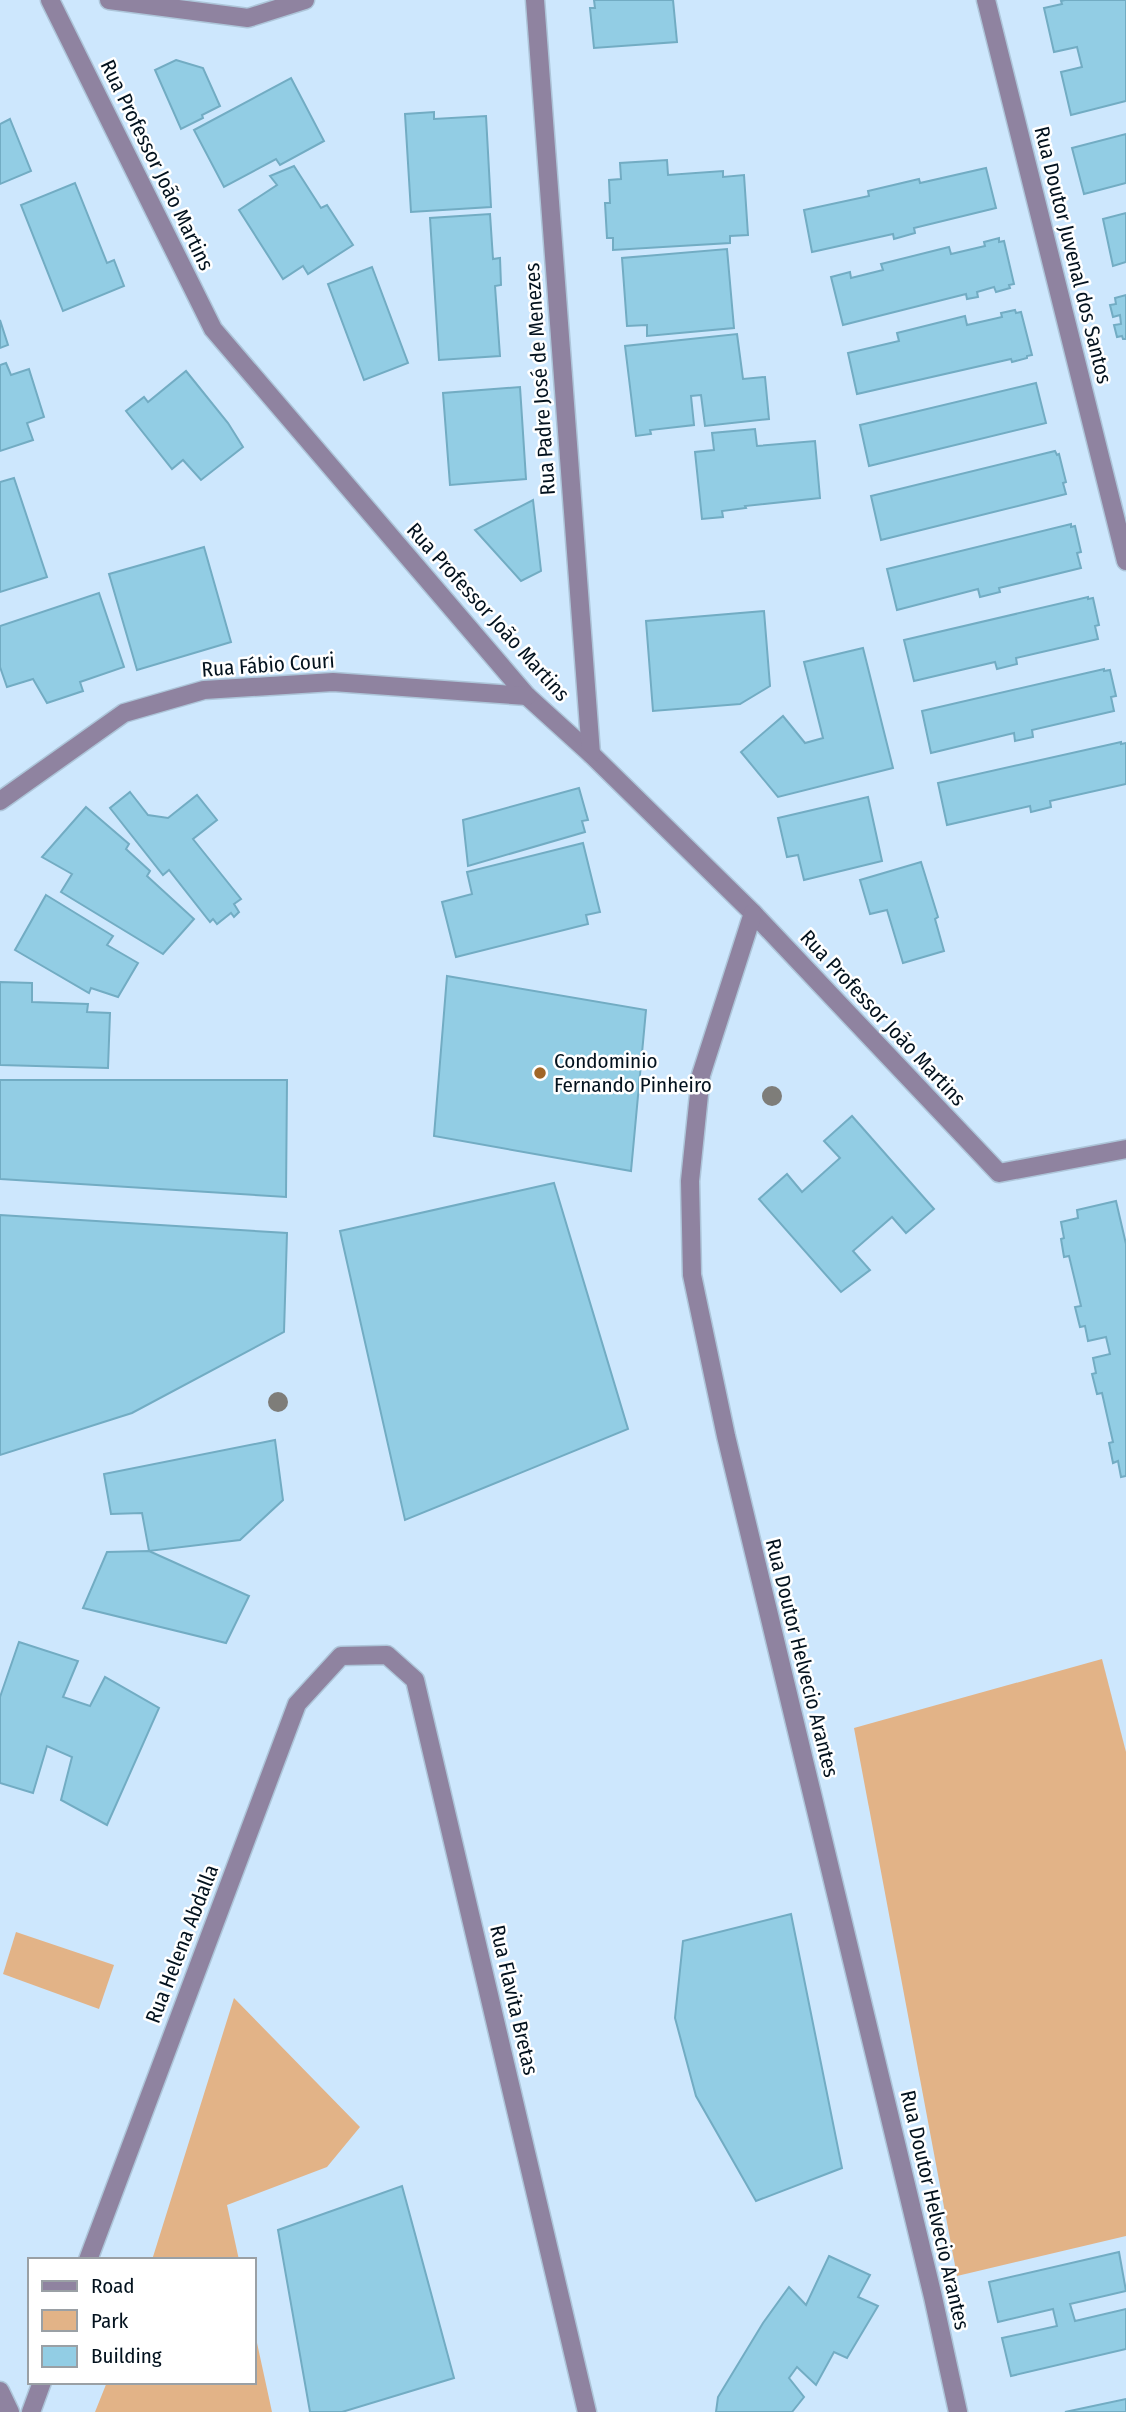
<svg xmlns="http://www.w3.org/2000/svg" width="1126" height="2412" viewBox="0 0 1126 2412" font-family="'Fira Sans Condensed',sans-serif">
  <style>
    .green { fill: #e2b387 }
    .building { fill: #92cde4; stroke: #72acc3; stroke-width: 2 }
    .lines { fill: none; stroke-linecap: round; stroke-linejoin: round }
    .street-casing { stroke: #adc5d9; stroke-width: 21 }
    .street { stroke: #8f83a0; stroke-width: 18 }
    .tree { fill: #7e7d79 }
    .poi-dot { fill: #a16627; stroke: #fff; stroke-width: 2.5 }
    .labels { text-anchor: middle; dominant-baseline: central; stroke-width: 5; stroke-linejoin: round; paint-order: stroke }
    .street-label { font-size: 21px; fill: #03121e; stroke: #fff }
    .poi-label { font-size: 21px; fill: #03121e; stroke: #fff; text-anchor: start }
  </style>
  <rect width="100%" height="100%" fill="#cde7fd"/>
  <g class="green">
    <path d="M1102,1659L1126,1752V2236L957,2276L854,1728Z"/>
    <path d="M16,1932L114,1965L99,2009L3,1974Z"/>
    <path d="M234,1998L360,2127L327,2167L227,2205L239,2260H152Z"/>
    <path d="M254,2329L272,2412H95L107,2382H254Z"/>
  </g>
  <g class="building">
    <path d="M594,0H673L677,42L594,48L590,8H595Z"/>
    <path d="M1065,0H1126V101L1071,115L1061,72L1082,67L1077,47L1054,52L1044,8L1062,4L1061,1Z"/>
    <path d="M176,60L203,68L220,106L202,115L203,118L181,129L155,70Z"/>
    <path d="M291,78L324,141L280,165L276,159L224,187L194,130Z"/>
    <path d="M434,112V119L486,116L491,207L411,212L405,114Z"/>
    <path d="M10,119L31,171L0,184V124Z"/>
    <path d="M1126,134V183L1084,194L1072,148Z"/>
    <path d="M667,160L668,175L723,171V177L744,175L748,235L730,236V243L613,250V238H607L605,203H610L609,180L621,179L620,163Z"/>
    <path d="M294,166L321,208L327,205L353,245L308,274L303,266L283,279L239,210L277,185L270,176Z"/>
    <path d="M986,168L996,208L914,228L915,233L894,239L893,234L812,252L804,210L869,196L868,191L919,179L920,183Z"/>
    <path d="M75,183L107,263L114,260L124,286L63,311L21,205Z"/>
    <path d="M1126,213V262L1113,266L1103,219Z"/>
    <path d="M490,214L493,259L500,258L501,285L495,286L500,356L439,360L430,218Z"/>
    <path d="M999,238V242L1004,241L1014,284L1009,285L1010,288L996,292L994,287L977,292L978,297L967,299L966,294L843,325L831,277L850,272L851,278L883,270L881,264L949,247L951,254L985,246L984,242Z"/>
    <path d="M727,249L734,328L647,336V325L627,326L622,258Z"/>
    <path d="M372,267L408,363L364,380L328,284Z"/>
    <path d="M1126,295V339H1123L1122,336L1117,337L1114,325L1121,324L1120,315L1113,317L1110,305L1116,304L1115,298Z"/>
    <path d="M1015,310L1016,313L1021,312L1032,355L1027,356V358L1012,362L1011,359L857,394L848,353L899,341L897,333L965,316L967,325L1002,317L1001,313Z"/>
    <path d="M0,320L8,345L0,348Z"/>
    <path d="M737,334L743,379L765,377L769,419L705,426L701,395L691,396L694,425L650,430L651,434L636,436L625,346Z"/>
    <path d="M6,363L11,375L29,369L44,417L27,423L33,440L0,451V365Z"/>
    <path d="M186,371L228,423L243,447L201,480L183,460L172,469L126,411L144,397L148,402Z"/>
    <path d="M1036,383L1046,423L869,466L860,425Z"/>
    <path d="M520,387L526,479L450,485L443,393Z"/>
    <path d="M755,429L757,446L815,441L820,498L745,506L746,508L722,511L723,517L702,519L695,452L714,450L712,433Z"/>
    <path d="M1055,451L1057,455L1059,454L1066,482L1063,483L1066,494L881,540L871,496Z"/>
    <path d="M14,478L47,577L0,592V482Z"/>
    <path d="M533,500L541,571L521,581L475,530Z"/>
    <path d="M1071,524V527L1075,526L1081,552L1077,553L1081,568L999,588L1000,592L980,597L978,589L897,610L887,569Z"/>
    <path d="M204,547L231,642L137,670L109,574Z"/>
    <path d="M99,593L124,667L80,682L83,691L47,703L33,679L7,687L0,667V626Z"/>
    <path d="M1088,597V599L1093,598L1099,625L1095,626L1098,639L1016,658L1017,664L997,669L995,662L914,681L904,640Z"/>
    <path d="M764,611L770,686L740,704L653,711L646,621Z"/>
    <path d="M863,648L893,768L778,797L741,752L783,716L805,743L823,738L804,662Z"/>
    <path d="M1104,669V671L1110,670L1116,696L1111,697L1114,711L1032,730L1033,737L1015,741L1014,733L931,753L922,711Z"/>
    <path d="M1121,742V744L1126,743V784L1050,801L1051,807L1031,812L1030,806L947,825L938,783Z"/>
    <path d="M579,788L588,820L582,821L585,832L468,866L463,820Z"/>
    <path d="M130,792L148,815L168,818L197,795L217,820L193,839L241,899L234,904L239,912L234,917L231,913L217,924L213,919L210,922L169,870L163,875L110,808Z"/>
    <path d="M868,797L882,861L804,880L798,855L787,857L778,818Z"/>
    <path d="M86,807L129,844L126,849L150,871L147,876L194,919L163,954L61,892L72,874L42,857Z"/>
    <path d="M583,843L600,912L586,915L588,924L456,957L442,902L472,894L467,872Z"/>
    <path d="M921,862L938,917L935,919L944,951L903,963L887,910L870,914L860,880Z"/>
    <path d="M46,895L113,936L107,945L138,963L118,997L91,988L89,993L15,950Z"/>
    <path d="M447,976L646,1010L631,1171L434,1136Z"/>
    <path d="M0,982L32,983V1002L88,1004L87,1012L110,1013L108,1068L0,1065Z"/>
    <path d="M0,1080H287L286,1197L0,1179Z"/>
    <path d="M852,1116L934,1209L906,1233L892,1217L853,1251L870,1270L841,1292L759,1199L787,1174L802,1192L840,1158L824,1141Z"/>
    <path d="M554,1183L628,1429L405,1520L340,1231Z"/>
    <path d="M1116,1201L1126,1244V1476L1121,1477L1118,1461L1113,1463L1109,1443L1113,1442L1102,1393L1097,1394L1092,1374L1096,1373L1093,1358L1110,1354L1106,1337L1088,1341L1085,1326L1080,1327L1075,1307L1081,1306L1069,1256L1064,1257L1061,1239L1064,1238L1061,1222L1078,1218L1077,1210Z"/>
    <path d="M0,1215L287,1233L284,1332L132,1413L0,1455Z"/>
    <path d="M275,1440L283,1500L240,1540L149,1551L142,1513L111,1514L104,1474Z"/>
    <path d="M149,1551L249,1596L226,1643L83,1608L107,1552Z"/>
    <path d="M19,1642L78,1661L63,1697L90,1706L105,1677L159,1708L107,1825L61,1800L72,1757L47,1746L33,1793L0,1783V1697Z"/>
    <path d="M791,1914L842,2168L756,2201L696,2096L675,2018L683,1941Z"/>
    <path d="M402,2186L454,2378L342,2412H310L278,2230Z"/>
    <path d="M1119,2252L1126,2291L1070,2304L1075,2321L1126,2309V2349L1011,2376L1002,2338L1057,2326L1053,2309L998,2322L989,2282Z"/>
    <path d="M829,2256L870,2275L858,2297L878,2306L847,2358L834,2352L816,2385L797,2367L789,2378L804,2397L792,2412H716L718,2397L763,2323L789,2287L806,2305Z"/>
    <path d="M1126,2399V2412H1065Z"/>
  </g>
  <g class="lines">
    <defs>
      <g id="street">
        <path d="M50,0L213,329L527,696L591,754L753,913L999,1173L1126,1149"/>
        <path d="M109,0L248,18L305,0"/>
        <path d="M535,0L591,754"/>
        <path d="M986,0L1126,561"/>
        <path d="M0,801L124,713L204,690L333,682L527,696"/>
        <path d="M753,913L701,1075L690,1181L692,1275L726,1436L933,2297L958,2412"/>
        <path d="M88,2260L297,1704L341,1656L387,1655L415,1680L587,2412"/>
        <path d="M0,2391L10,2412"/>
        <path d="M31,2412L42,2382"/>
      </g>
    </defs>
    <use href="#street" class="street-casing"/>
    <use href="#street" class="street"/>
  </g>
  <g class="tree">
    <circle cx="772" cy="1096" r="10"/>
    <circle cx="278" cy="1402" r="10"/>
  </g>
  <circle class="poi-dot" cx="540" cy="1073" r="7"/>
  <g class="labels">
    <g class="street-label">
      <text transform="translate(157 165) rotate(64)">Rua Professor João Martins</text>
      <text transform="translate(1073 255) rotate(76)">Rua Doutor Juvenal dos Santos</text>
      <text transform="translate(540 379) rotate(-94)">Rua Padre José de Menezes</text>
      <text transform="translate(488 612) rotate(48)">Rua Professor João Martins</text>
      <text transform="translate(268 665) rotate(-4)">Rua Fábio Couri</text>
      <text transform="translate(883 1018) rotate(47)">Rua Professor João Martins</text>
      <text transform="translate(802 1658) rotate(76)">Rua Doutor Helvecio Arantes</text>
      <text transform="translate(182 1944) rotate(-69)">Rua Helena Abdalla</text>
      <text transform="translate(514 2000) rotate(77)">Rua Flavita Bretas</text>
      <text transform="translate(935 2210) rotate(77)">Rua Doutor Helvecio Arantes</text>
    </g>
    <g class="poi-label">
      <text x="554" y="1061">Condominio<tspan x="554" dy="24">Fernando Pinheiro</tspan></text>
    </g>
  </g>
  <rect x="28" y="2258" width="228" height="126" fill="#ffffff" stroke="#9aa0a5" stroke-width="2"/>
  <rect x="42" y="2281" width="35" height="10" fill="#8f83a0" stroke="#9aa0a5" stroke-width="2"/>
  <text x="91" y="2293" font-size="21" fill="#03121e">Road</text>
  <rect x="42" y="2310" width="35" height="21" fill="#e2b387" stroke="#9aa0a5" stroke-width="2"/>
  <text x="91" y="2328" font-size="21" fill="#03121e">Park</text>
  <rect x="42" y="2346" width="35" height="21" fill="#92cde4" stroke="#9aa0a5" stroke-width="2"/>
  <text x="91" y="2363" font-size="21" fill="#03121e">Building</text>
</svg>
